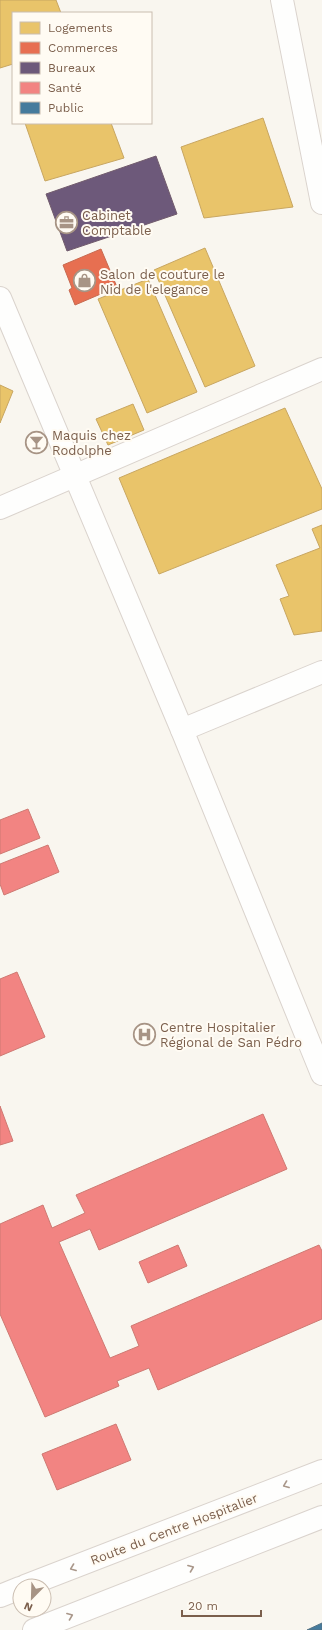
<svg xmlns="http://www.w3.org/2000/svg" width="322" height="1630" viewBox="0 0 322 1630" font-family="'Work Sans',sans-serif">
  <style>
    .homes { fill: #e9c46a; stroke: #c8a661 }
    .shops { fill: #e76f51; stroke: #c76a50 }
    .offices { fill: #6d597a; stroke: #715b6c }
    .health { fill: #f28482; stroke: #ce7972 }
    .public { fill: #457b9d; stroke: #557385 }
    .lines { fill: none; stroke-linecap: round; stroke-linejoin: round }
    .minor-casing { stroke: #dad3cd; stroke-width: 24 }
    .tertiary-casing { stroke: #dad3cd; stroke-width: 24 }
    .minor { stroke: #fefefd; stroke-width: 22 }
    .tertiary { stroke: #fefefd; stroke-width: 22 }
    .oneway { stroke: #a9978a }
    .labels { text-anchor: middle; dominant-baseline: central; stroke-width: 4; stroke-linejoin: round; paint-order: stroke }
    .poi-label { font-size: 13px; fill: #7b5f4c; stroke: #fffbf3; text-anchor: start }
    .street-label { font-size: 13px; fill: #7b5f4c; stroke: #fffbf3 }
  </style>
  <rect width="100%" height="100%" fill="#f9f6ef"/>
  <g class="homes">
    <path d="M0,0H56L61,13H13V64L0,68Z"/>
    <path d="M263,118L293,207L204,218L181,147Z"/>
    <path d="M25,123H111L124,158L45,181Z"/>
    <path d="M205,248L255,366L205,387L154,270Z"/>
    <path d="M148,279L197,392L147,413L98,299Z"/>
    <path d="M0,385L13,391L0,423Z"/>
    <path d="M133,404L144,430L108,445L96,419Z"/>
    <path d="M285,408L322,489V509L159,574L119,478Z"/>
    <path d="M322,525V631L294,635L280,599L289,596L276,565L320,548L312,529Z"/>
  </g>
  <path class="shops" d="M101,249L117,287L75,305L69,290L72,288L63,265Z"/>
  <path class="offices" d="M156,156L177,214L67,251L46,194Z"/>
  <g class="health">
    <path d="M28,809L40,838L0,854V820Z"/>
    <path d="M48,845L59,872L4,895L0,884V864Z"/>
    <path d="M17,972L45,1037L0,1056V979Z"/>
    <path d="M0,1106L13,1141L0,1145Z"/>
    <path d="M263,1114L287,1169L99,1250L90,1229L59,1242L110,1358L139,1346L131,1326L319,1245L322,1251V1319L158,1390L149,1368L117,1381L119,1386L45,1417L0,1314V1224L43,1205L52,1228L85,1213L76,1195Z"/>
    <path d="M178,1245L187,1266L148,1283L139,1262Z"/>
    <path d="M116,1424L131,1460L57,1490L42,1454Z"/>
  </g>
  <path class="public" d="M322,1623V1630H307Z"/>
  <g class="lines">
    <defs>
      <g id="minor">
        <path d="M282,0L322,203"/>
        <path d="M0,298L182,730L322,1074"/>
        <path d="M0,508L322,369"/>
        <path d="M182,730L322,672"/>
      </g>
      <g id="tertiary">
        <path d="M25,1586L322,1471"/>
        <path d="M0,1596L20,1588"/>
        <path d="M34,1630L322,1517"/>
      </g>
    </defs>
    <use href="#minor" class="minor-casing"/>
    <use href="#tertiary" class="tertiary-casing"/>
    <use href="#minor" class="minor"/>
    <use href="#tertiary" class="tertiary"/>
  </g>
  <defs><path id="oneway-chevron" d="M-2-3.5L2.5 0L-2 3.5" fill="none" stroke-width="1.6" stroke-linecap="round" stroke-linejoin="round"/></defs>
  <g class="oneway">
    <use href="#oneway-chevron" transform="translate(286 1485) rotate(159)"/>
    <use href="#oneway-chevron" transform="translate(73 1568) rotate(159)"/>
    <use href="#oneway-chevron" transform="translate(191 1568) rotate(-21)"/>
    <use href="#oneway-chevron" transform="translate(70 1616) rotate(-21)"/>
  </g>
  <defs>
    <symbol id="office-ring" viewBox="-11 -11 22 22"><circle r="9.5" fill="#fffbf3" stroke="#a79485" stroke-width="1.5"/><path d="M-6-3h4V-5.5h4V-3h4V5H-6ZM-1-4.5V-3h2v-1.5ZM-6 0V1H6V0Z" fill="#a79485"/></symbol>
    <symbol id="shop-ring" viewBox="-11 -11 22 22"><circle r="9.5" fill="#fffbf3" stroke="#a79485" stroke-width="1.5"/><path d="M-5-2.5h2.3a2.7 3.5 0 0 1 5.4 0H5L5.5 6h-11ZM-1.5-2.5h3a1.5 2.3 0 0 0-3 0Z" fill="#a79485"/></symbol>
    <symbol id="bar-ring" viewBox="-11 -11 22 22"><circle r="9.5" fill="#fffbf3" stroke="#a79485" stroke-width="1.5"/><path d="M-6-5H6L.8 .8V4.5H3.5V6h-7V4.5H-.8V.8Z" fill="#a79485"/></symbol>
    <symbol id="hospital-ring" viewBox="-11 -11 22 22"><circle r="9.5" fill="#fffbf3" stroke="#a79485" stroke-width="1.5"/><path d="M-5-5h3v3.5h4V-5h3V5h-3V1.5h-4V5h-3Z" fill="#a79485"/></symbol>
  </defs>
  <g fill-rule="evenodd">
    <use href="#office-ring" x="54" y="210" width="25" height="25"/>
    <use href="#shop-ring" x="72" y="268" width="25" height="25"/>
    <use href="#bar-ring" x="24" y="430" width="25" height="25"/>
    <use href="#hospital-ring" x="132" y="1022" width="25" height="25"/>
  </g>
  <g class="labels">
    <g class="poi-label">
      <text x="82" y="215">Cabinet<tspan x="82" dy="15">Comptable</tspan></text>
      <text x="100" y="274">Salon de couture le<tspan x="100" dy="15">Nid de l'elegance</tspan></text>
      <text x="52" y="435">Maquis chez<tspan x="52" dy="15">Rodolphe</tspan></text>
      <text x="160" y="1027">Centre Hospitalier<tspan x="160" dy="15">Régional de San Pédro</tspan></text>
    </g>
    <g class="street-label">
      <text transform="translate(174 1529) rotate(-21)">Route du Centre Hospitalier</text>
    </g>
  </g>
  <rect x="12" y="12" width="140" height="112" fill="#fffbf3" stroke="#cabdb0"/>
  <rect x="20" y="22" width="20" height="12" fill="#e9c46a" stroke="#cabdb0"/>
  <text x="48" y="32" font-size="12" fill="#7b5f4c">Logements</text>
  <rect x="20" y="42" width="20" height="12" fill="#e76f51" stroke="#cabdb0"/>
  <text x="48" y="52" font-size="12" fill="#7b5f4c">Commerces</text>
  <rect x="20" y="62" width="20" height="12" fill="#6d597a" stroke="#cabdb0"/>
  <text x="48" y="72" font-size="12" fill="#7b5f4c">Bureaux</text>
  <rect x="20" y="82" width="20" height="12" fill="#f28482" stroke="#cabdb0"/>
  <text x="48" y="92" font-size="12" fill="#7b5f4c">Santé</text>
  <rect x="20" y="102" width="20" height="12" fill="#457b9d" stroke="#cabdb0"/>
  <text x="48" y="112" font-size="12" fill="#7b5f4c">Public</text>
  <g transform="translate(32 1598) rotate(203)"><circle r="19" fill="#fffbf3" stroke="#cabdb0"/>
  <path d="M0-3L7 15L0 10L-7 15Z" fill="#a79485"/>
  <text y="-6" font-size="11" font-weight="bold" text-anchor="middle" fill="#7b5f4c">N</text>
  </g>
  <path d="M182 1610v6h79v-6" fill="none" stroke="#7b5f4c" stroke-width="2"/>
  <text x="188" y="1610" font-size="12" fill="#7b5f4c" stroke="#fffbf3" stroke-width="3" paint-order="stroke">20 m</text>
</svg>
